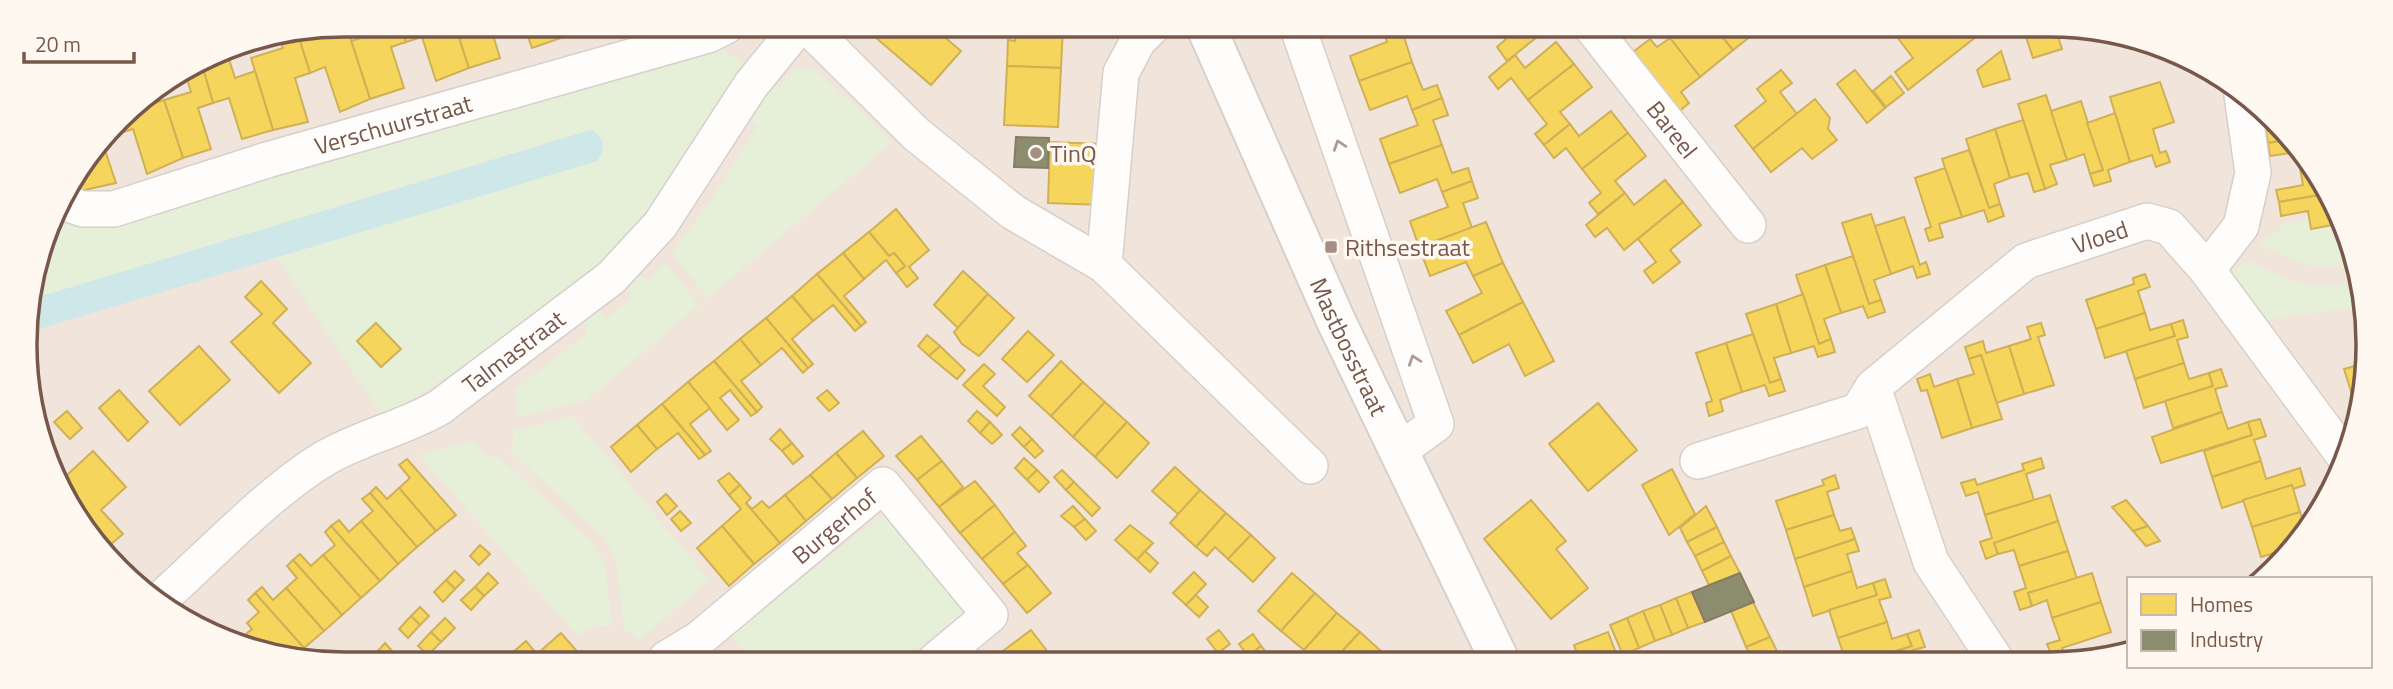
<svg xmlns="http://www.w3.org/2000/svg" width="2393" height="689" viewBox="0 0 2393 689" font-family="'Titillium Web',sans-serif">
  <style>
    .residential { fill: #f1e5db }
    .green { fill: #e6efd8 }
    .water { fill: #cee8ea }
    .homes { fill: #f6d55c; stroke: #d0b057; stroke-width: 2 }
    .industry { fill: #8c8c6e; stroke: #867c64; stroke-width: 2 }
    .lines { fill: none; stroke-linecap: round; stroke-linejoin: round }
    .minor-casing { stroke: #d7cfca; stroke-width: 38 }
    .tertiary-casing { stroke: #d7cfca; stroke-width: 42 }
    .minor { stroke: #fefdfc; stroke-width: 35 }
    .tertiary { stroke: #fefdfc; stroke-width: 38 }
    .oneway { stroke: #ae9a92 }
    .poi-dot { fill: #a58e84; stroke: #fff8f0; stroke-width: 2.5 }
    .labels { text-anchor: middle; dominant-baseline: central; stroke-width: 7; stroke-linejoin: round; paint-order: stroke }
    .street-label { font-size: 24px; fill: #78584b; stroke: #fff8f0 }
    .poi-label { font-size: 24px; fill: #78584b; stroke: #fff8f0; text-anchor: start }
    .rim { fill: none; stroke: #78584b; stroke-width: 3.5 }
  </style>
  <rect width="100%" height="100%" fill="#f8f3ee"/>
  <path class="residential" d="M345,25L2111,31L2226,78L2314,166L2362,282V407L2335,486L2274,571L2264,579H2129V650L2090,662L282,658L184,621L90,539L36,428L25,323L58,203L133,104L222,49Z"/>
  <g class="green">
    <path d="M714,43L746,67L661,199L608,263L506,340L383,417L276,256L597,161L590,130L32,299L55,214L64,221L110,227Z"/>
    <path d="M812,67L887,136L890,144L708,298L672,253L712,198L757,126L748,118L772,85L778,88C788,74 794,66 812,67Z"/>
    <path d="M2335,216L2353,260C2315,276 2295,260 2259,245L2281,229V224Z"/>
    <path d="M2246,260C2289,279 2314,297 2360,277L2362,306L2266,320L2231,276Z"/>
    <path d="M665,262L699,305L587,400L518,417L515,413L516,389L587,333L583,319L594,310L600,311L606,319L631,297L623,284L633,272L648,281Z"/>
    <path d="M573,416L709,580L640,640L624,629L616,561L605,539L508,449L513,444V431Z"/>
    <path d="M474,441L486,455L498,456L592,542L599,553L605,566L612,626H597L578,636L419,455Z"/>
    <path d="M888,511L966,610L903,660L750,659L730,634Z"/>
  </g>
  <path class="water" d="M591,130C605,137 606,149 597,161L26,333L25,323L32,299Z"/>
  <g class="homes">
    <path d="M381,25H401L406,42L391,47L404,88L370,99L351,41L383,31Z"/>
    <path d="M401,25H455L469,68L436,81L422,37L406,42Z"/>
    <path d="M455,25H490L500,58L469,68Z"/>
    <path d="M524,25H560L564,37L532,48Z"/>
    <path d="M560,25H596L597,30L564,37Z"/>
    <path d="M884,26L933,27L961,51L931,85L875,37Z"/>
    <path d="M1015,27H1063L1061,68L1007,66L1008,40L1015,41Z"/>
    <path d="M347,28L370,99L340,112L325,67L310,73L298,35L316,30L317,37Z"/>
    <path d="M1382,28H1417L1418,32L1404,37L1412,62L1359,81L1350,56L1387,42Z"/>
    <path d="M1498,28L1539,29L1542,33L1507,61L1497,47L1506,39Z"/>
    <path d="M1681,29H1716L1733,50L1700,77L1670,38Z"/>
    <path d="M1716,29H1760L1733,50Z"/>
    <path d="M1906,30H1972L1977,36L1908,90L1895,72L1913,58L1897,37Z"/>
    <path d="M2056,30L2062,49L2033,58L2024,31Z"/>
    <path d="M298,35L310,73L295,78L308,122L273,130L251,58L283,48L280,40Z"/>
    <path d="M1670,38L1700,77L1681,92L1689,103L1676,114L1629,55L1650,39L1657,47Z"/>
    <path d="M1556,42L1574,64L1528,100L1511,78L1498,89L1489,77L1515,55L1525,68Z"/>
    <path d="M2001,51L2010,79L1983,87L1977,70Z"/>
    <path d="M228,56L235,78L255,71L273,130L242,139L229,98L213,103L202,65Z"/>
    <path d="M1412,62L1423,90L1437,85L1442,98L1412,110L1407,96L1370,110L1359,81Z"/>
    <path d="M1574,64L1592,87L1560,112L1570,124L1544,145L1535,134L1547,124L1528,100Z"/>
    <path d="M202,65L213,103L198,108L211,149L183,158L164,100L191,92L185,72Z"/>
    <path d="M1007,66L1061,68L1058,127L1004,125Z"/>
    <path d="M1781,70L1792,83L1780,92L1797,114L1753,149L1735,126L1766,101L1757,89Z"/>
    <path d="M1855,70L1885,108L1867,123L1837,84Z"/>
    <path d="M1891,76L1904,93L1886,107L1873,91Z"/>
    <path d="M2160,82L2174,122L2153,129L2160,153L2166,151L2170,162L2156,167L2152,155L2130,162L2110,97Z"/>
    <path d="M2046,95L2067,160L2050,165L2057,184L2045,189L2018,104Z"/>
    <path d="M1442,98L1448,115L1433,120L1442,145L1389,164L1380,139L1418,125L1412,110Z"/>
    <path d="M1815,99L1830,118L1828,129L1837,140L1812,159L1802,148L1771,172L1753,149Z"/>
    <path d="M164,100L183,158L147,174L133,129L117,134L115,128L137,102L139,108Z"/>
    <path d="M2081,101L2103,170L2090,174L2084,154L2067,160L2051,111Z"/>
    <path d="M1611,111L1628,133L1582,169L1566,148L1554,158L1544,145L1570,124L1579,136Z"/>
    <path d="M2115,113L2130,162L2108,170L2111,181L2094,186L2090,174L2103,170L2087,123Z"/>
    <path d="M2023,120L2045,189L2034,192L2028,173L2010,178L1995,129Z"/>
    <path d="M1995,129L2010,178L1994,184L2000,204L1989,208L1966,139Z"/>
    <path d="M2276,129L2288,140L2268,143L2266,131Z"/>
    <path d="M1628,133L1646,156L1615,181L1625,193L1598,214L1589,203L1601,193L1582,169Z"/>
    <path d="M2288,140L2314,166L2300,168L2297,152L2270,156L2268,143Z"/>
    <path d="M1050,142L1103,144L1101,205L1048,203Z"/>
    <path d="M103,144L116,183L80,191L76,178Z"/>
    <path d="M1442,145L1452,173L1468,168L1472,181L1442,192L1437,179L1400,193L1389,164Z"/>
    <path d="M1969,150L1989,208L2000,204L2004,216L1988,222L1984,210L1962,217L1942,159Z"/>
    <path d="M2314,166L2326,194L2279,202L2276,190L2303,185L2300,168Z"/>
    <path d="M1945,168L1962,217L1939,224L1943,237L1929,241L1925,229L1931,227L1915,178Z"/>
    <path d="M1665,180L1683,202L1624,250L1607,228L1595,237L1586,225L1625,193L1634,205Z"/>
    <path d="M1472,181L1478,198L1463,203L1472,228L1419,247L1410,221L1448,207L1442,192Z"/>
    <path d="M2326,194L2338,224L2311,229L2308,211L2281,216L2279,202Z"/>
    <path d="M1683,202L1701,225L1670,250L1680,262L1653,283L1644,271L1656,262L1638,239Z"/>
    <path d="M896,209L929,250L909,267L918,278L907,287L896,273L905,266L894,253L889,256L869,232Z"/>
    <path d="M1871,214L1891,274L1874,280L1881,300L1869,304L1842,223Z"/>
    <path d="M1904,217L1920,265L1926,262L1930,274L1917,278L1913,266L1891,274L1875,226Z"/>
    <path d="M1486,222L1503,263L1473,276L1466,262L1430,276L1419,247Z"/>
    <path d="M869,232L889,256L894,253L905,266L896,273L886,260L864,279L843,253Z"/>
    <path d="M843,253L864,279L844,296L866,322L861,326L817,274Z"/>
    <path d="M1853,256L1869,304L1881,300L1885,312L1868,318L1863,306L1841,313L1825,265Z"/>
    <path d="M1503,263L1523,302L1459,335L1446,311L1482,293L1473,276Z"/>
    <path d="M1825,265L1841,313L1824,319L1831,339L1819,344L1796,275Z"/>
    <path d="M963,271L988,294L958,328L934,305Z"/>
    <path d="M817,274L861,326L855,331L833,305L813,321L792,296Z"/>
    <path d="M2145,274L2150,287L2138,291L2145,313L2096,329L2086,300L2134,284L2133,278Z"/>
    <path d="M261,281L287,309L273,323L311,363L279,393L231,342L262,314L245,297Z"/>
    <path d="M988,294L1014,318L979,356L962,344L954,332Z"/>
    <path d="M1803,294L1819,344L1831,339L1835,352L1818,357L1814,346L1791,353L1776,304Z"/>
    <path d="M792,296L813,321L792,339L813,364L808,368L766,318Z"/>
    <path d="M1523,302L1554,361L1525,376L1509,344L1473,363L1459,335Z"/>
    <path d="M1776,304L1791,353L1774,358L1781,379L1770,383L1746,314Z"/>
    <path d="M2145,313L2150,330L2171,324L2175,336L2105,358L2096,329Z"/>
    <path d="M766,318L808,368L803,373L782,348L761,365L740,339Z"/>
    <path d="M2183,320L2188,337L2177,340L2184,363L2135,379L2126,351L2175,336L2171,324Z"/>
    <path d="M376,323L401,349L381,367L357,341Z"/>
    <path d="M2041,323L2045,335L2038,337L2054,385L2024,394L2009,346L2031,339L2027,327Z"/>
    <path d="M1028,331L1054,355L1027,382L1002,359Z"/>
    <path d="M1753,334L1770,383L1781,379L1785,391L1769,396L1765,385L1742,392L1726,343Z"/>
    <path d="M927,335L940,346L929,356L918,346Z"/>
    <path d="M740,339L761,365L741,381L762,407L757,412L714,361Z"/>
    <path d="M1983,341L1986,353L2009,346L2024,394L1996,403L1981,355L1969,359L1965,347Z"/>
    <path d="M1726,343L1742,392L1720,400L1723,411L1709,416L1706,403L1712,401L1696,353Z"/>
    <path d="M199,346L230,380L180,425L149,391Z"/>
    <path d="M940,346L965,370L957,379L929,356Z"/>
    <path d="M1981,355L2002,419L1972,428L1957,379L1974,374L1969,359Z"/>
    <path d="M714,361L757,412L751,416L730,390L720,398L739,420L727,430L688,382Z"/>
    <path d="M1061,361L1083,382L1051,416L1029,396Z"/>
    <path d="M2184,363L2189,379L2209,373L2213,386L2144,408L2135,379Z"/>
    <path d="M984,364L995,374L983,386L1005,407L997,416L963,385Z"/>
    <path d="M2362,364V407L2359,417L2344,369Z"/>
    <path d="M2221,369L2227,386L2215,389L2222,412L2173,428L2165,401L2213,386L2209,373Z"/>
    <path d="M1930,374L1934,387L1957,379L1972,428L1942,438L1927,390L1921,391L1917,379Z"/>
    <path d="M688,382L710,408L690,424L711,451L705,455L662,404Z"/>
    <path d="M1083,382L1105,402L1073,437L1051,416Z"/>
    <path d="M119,390L148,422L128,441L99,408Z"/>
    <path d="M827,390L839,403L829,411L817,398Z"/>
    <path d="M1105,402L1127,422L1095,457L1073,437Z"/>
    <path d="M1598,403L1637,450L1588,491L1549,444Z"/>
    <path d="M662,404L683,429L705,455L699,459L678,433L657,449L637,425Z"/>
    <path d="M67,411L82,428L70,439L54,422Z"/>
    <path d="M977,411L990,422L980,433L968,421Z"/>
    <path d="M2222,412L2228,429L2248,422L2252,435L2161,463L2152,437Z"/>
    <path d="M2260,419L2266,436L2254,440L2261,461L2212,477L2204,451L2252,435L2248,422Z"/>
    <path d="M990,422L1002,435L992,444L980,433Z"/>
    <path d="M1127,422L1149,443L1117,478L1095,457Z"/>
    <path d="M637,425L657,449L631,472L611,447Z"/>
    <path d="M1020,427L1032,439L1024,447L1012,435Z"/>
    <path d="M780,429L792,443L782,451L770,439Z"/>
    <path d="M863,431L884,456L857,478L836,453Z"/>
    <path d="M921,436L942,461L917,480L896,456Z"/>
    <path d="M1032,439L1043,451L1035,458L1024,447Z"/>
    <path d="M792,443L803,456L793,464L782,451Z"/>
    <path d="M93,451L126,487L101,510L123,534L110,545L118,555L113,559L90,539L55,466L57,464L67,475Z"/>
    <path d="M836,453L857,478L832,499L810,475Z"/>
    <path d="M1024,458L1037,470L1027,480L1015,468Z"/>
    <path d="M2041,458L2044,468L2026,474L2034,500L1985,515L1978,492L1966,496L1961,483L1975,479L1977,485L2024,470L2022,464Z"/>
    <path d="M407,459L456,515L436,531L399,488L410,478L399,465Z"/>
    <path d="M942,461L963,487L939,507L917,480Z"/>
    <path d="M2261,461L2266,479L2300,468L2305,485L2293,489L2292,485L2222,508L2212,477Z"/>
    <path d="M1175,467L1200,490L1179,515L1152,491Z"/>
    <path d="M1672,469L1695,514L1669,535L1642,485Z"/>
    <path d="M1037,470L1049,482L1039,492L1027,480Z"/>
    <path d="M1062,470L1074,482L1066,490L1054,477Z"/>
    <path d="M729,473L740,485L729,495L718,481Z"/>
    <path d="M810,475L832,499L806,521L785,495Z"/>
    <path d="M1835,475L1839,488L1827,492L1834,515L1786,530L1776,501L1824,485L1822,480Z"/>
    <path d="M975,481L995,505L960,533L939,507Z"/>
    <path d="M1074,482L1100,508L1092,516L1066,490Z"/>
    <path d="M740,485L751,498L746,503L780,543L754,564L722,526L741,509L729,495Z"/>
    <path d="M2292,485L2300,512L2252,527L2243,500Z"/>
    <path d="M376,487L387,499L399,488L436,531L417,547L370,493Z"/>
    <path d="M1200,490L1226,513L1196,547L1170,523Z"/>
    <path d="M370,493L417,547L398,564L361,521L373,511L362,499Z"/>
    <path d="M666,494L677,506L667,515L657,502Z"/>
    <path d="M785,495L806,521L780,543L746,503L752,509L762,501L769,508Z"/>
    <path d="M2050,495L2058,521L1994,543L1998,554L1986,559L1980,542L1992,538L1985,515Z"/>
    <path d="M1531,500L1566,541L1556,549L1588,588L1551,619L1484,539Z"/>
    <path d="M2126,500L2148,526L2133,531L2112,507Z"/>
    <path d="M995,505L1015,532L982,559L960,533Z"/>
    <path d="M1073,506L1085,519L1074,527L1061,516Z"/>
    <path d="M1706,506L1717,527L1687,542L1680,528Z"/>
    <path d="M680,511L691,523L681,531L671,519Z"/>
    <path d="M2300,512L2306,528L2291,548L2261,557L2252,527Z"/>
    <path d="M1226,513L1251,535L1228,559L1215,547L1207,556L1196,547Z"/>
    <path d="M1834,515L1840,531L1851,528L1855,539L1795,559L1786,530Z"/>
    <path d="M1085,519L1096,531L1086,540L1074,527Z"/>
    <path d="M339,520L349,532L361,521L398,564L380,581L331,526Z"/>
    <path d="M2058,521L2068,551L2019,566L2014,550L1998,554L1994,543Z"/>
    <path d="M1130,525L1153,543L1137,560L1115,540Z"/>
    <path d="M331,526L380,581L361,598L323,555L335,545L325,532Z"/>
    <path d="M722,526L754,564L729,586L697,548Z"/>
    <path d="M2148,526L2160,541L2146,546L2133,531Z"/>
    <path d="M1717,527L1724,542L1695,556L1687,542Z"/>
    <path d="M1015,532L1026,546L1017,553L1028,565L1003,584L982,559Z"/>
    <path d="M1251,535L1275,558L1253,582L1228,559Z"/>
    <path d="M1855,539L1859,551L1847,554L1852,571L1804,587L1795,559Z"/>
    <path d="M1724,542L1731,556L1702,571L1695,556Z"/>
    <path d="M480,545L490,554L479,565L470,556Z"/>
    <path d="M1145,551L1158,563L1150,572L1137,560Z"/>
    <path d="M2068,551L2077,579L2028,593L2032,606L2020,610L2014,592L2026,588L2019,566Z"/>
    <path d="M300,554L311,566L323,555L361,598L342,615L293,560Z"/>
    <path d="M1731,556L1740,573L1709,585L1702,571Z"/>
    <path d="M293,560L342,615L324,631L286,588L297,578L287,566Z"/>
    <path d="M1028,565L1051,593L1027,613L1003,584Z"/>
    <path d="M455,571L464,580L455,589L446,580Z"/>
    <path d="M1852,571L1857,588L1873,583L1877,595L1813,616L1804,587Z"/>
    <path d="M1194,572L1206,584L1186,605L1173,593Z"/>
    <path d="M488,573L498,583L484,596L475,587Z"/>
    <path d="M1292,573L1315,593L1281,631L1258,611Z"/>
    <path d="M2092,573L2101,602L2052,618L2047,600L2032,606L2028,593Z"/>
    <path d="M1885,579L1891,597L1879,600L1887,622L1838,638L1829,610L1877,595L1873,583Z"/>
    <path d="M446,580L455,589L443,602L434,592Z"/>
    <path d="M262,587L273,600L286,588L324,631L304,648L255,593Z"/>
    <path d="M475,587L484,596L471,610L461,600Z"/>
    <path d="M1692,592L1705,622L1688,628L1676,598Z"/>
    <path d="M255,593L304,648L293,658H282L246,645L240,639L252,629L247,623L259,612L248,600Z"/>
    <path d="M1315,593L1337,613L1304,650L1281,631Z"/>
    <path d="M1196,595L1208,607L1199,617L1186,605Z"/>
    <path d="M1676,598L1688,628L1672,635L1660,605Z"/>
    <path d="M1753,602L1770,637L1746,647L1731,611Z"/>
    <path d="M2101,602L2111,632L2062,648L2064,653L2052,657L2047,644L2060,640L2052,618Z"/>
    <path d="M1660,605L1672,635L1655,641L1643,611Z"/>
    <path d="M420,607L429,616L420,625L411,616Z"/>
    <path d="M1643,611L1655,641L1639,648L1627,618Z"/>
    <path d="M1337,613L1360,632L1334,660H1315L1304,650Z"/>
    <path d="M411,616L420,625L408,638L399,629Z"/>
    <path d="M445,618L455,628L441,642L431,632Z"/>
    <path d="M1627,618L1639,648L1623,655L1610,625Z"/>
    <path d="M1887,622L1892,639L1907,634L1912,646L1864,661H1846L1838,638Z"/>
    <path d="M1031,630L1051,656L1046,660H1009L1003,651Z"/>
    <path d="M1219,630L1230,644L1218,653L1207,639Z"/>
    <path d="M1919,630L1925,647L1913,650L1916,661H1864L1912,646L1907,634Z"/>
    <path d="M431,632L441,642L428,655L418,646Z"/>
    <path d="M1360,632L1382,652L1374,660H1334Z"/>
    <path d="M1608,632L1616,653L1595,661H1580L1574,645Z"/>
    <path d="M561,633L581,656L584,654L589,659H541L537,654Z"/>
    <path d="M1253,634L1261,646L1248,656L1239,644Z"/>
    <path d="M1770,637L1782,661H1754L1746,647Z"/>
    <path d="M526,641L541,659H505Z"/>
    <path d="M385,643L394,653L388,659H381L376,653Z"/>
    <path d="M1261,646L1271,658L1251,660L1248,656Z"/>
    <path d="M1003,651L1009,660H991Z"/>
  </g>
  <g class="industry">
    <path d="M1016,137L1049,138L1048,168L1014,167Z"/>
    <path d="M1740,573L1754,602L1705,622L1692,592Z"/>
  </g>
  <g class="lines">
    <defs>
      <g id="minor">
        <path d="M807,26L916,134L1013,212L1104,265L1310,466"/>
        <path d="M1298,28L1436,424L1400,450"/>
        <path id="s1" d="M1593,29L1748,225"/>
        <path id="s2" d="M59,201L83,209H114L267,160L708,35L726,26"/>
        <path d="M1104,265L1121,73L1138,41L1152,27"/>
        <path d="M2207,270L2241,226L2253,173L2242,95"/>
        <path d="M1873,387L1931,562L1997,662"/>
        <path id="s3" d="M1698,461L1858,411L1873,387L2026,261L2147,221L2169,227L2207,270L2345,457"/>
        <path id="s4" d="M160,600C209,556 272,489 327,457C364,436 405,428 440,407L611,278L660,225L751,85L799,26"/>
        <path id="s5" d="M666,659L699,639L883,485L990,615L936,660"/>
      </g>
      <g id="tertiary">
        <path id="s6" d="M1206,27L1336,321L1500,661"/>
      </g>
    </defs>
    <use href="#minor" class="minor-casing"/>
    <use href="#tertiary" class="tertiary-casing"/>
    <use href="#minor" class="minor"/>
    <use href="#tertiary" class="tertiary"/>
  </g>
  <defs><path id="oneway-chevron" d="M-2-3.5L2.5 0L-2 3.5" fill="none" stroke-width="1.6" stroke-linecap="round" stroke-linejoin="round" transform="scale(1.75)"/></defs>
  <g class="oneway">
    <use href="#oneway-chevron" transform="translate(1339 145) rotate(-109)"/>
    <use href="#oneway-chevron" transform="translate(1414 360) rotate(-109)"/>
  </g>
  <g class="poi-dot">
    <circle cx="1036" cy="153" r="7"/>
    <rect x="1324" y="240" width="14" height="14" rx="3.5"/>
  </g>
  <g class="labels">
    <g class="street-label">
      <text stroke="none"><textPath href="#s2" startOffset="348">Verschuurstraat</textPath></text>
      <text stroke="none"><textPath href="#s1" startOffset="128">Bareel</textPath></text>
      <text stroke="none"><textPath href="#s3" startOffset="472">Vloed</textPath></text>
      <text stroke="none"><textPath href="#s6" startOffset="350">Mastbosstraat</textPath></text>
      <text stroke="none"><textPath href="#s4" startOffset="436">Talmastraat</textPath></text>
      <text stroke="none"><textPath href="#s5" startOffset="215">Burgerhof</textPath></text>
    </g>
    <g class="poi-label">
      <text x="1050" y="153">TinQ</text>
      <text x="1345" y="247">Rithsestraat</text>
    </g>
  </g>
  <path d="M0 0H2393V689H0ZM344 37H2049A307 307 0 0 1 2356 344V345A307 307 0 0 1 2049 652H344A307 307 0 0 1 37 345V344A307 307 0 0 1 344 37Z" fill="#fff8f0" fill-rule="evenodd"/>
  <path class="rim" d="M344 37H2049A307 307 0 0 1 2356 344V345A307 307 0 0 1 2049 652H344A307 307 0 0 1 37 345V344A307 307 0 0 1 344 37Z"/>
  <rect x="2127" y="577" width="245" height="91" fill="#fff8f0" stroke="#c9b8ae" stroke-width="2"/>
  <rect x="2141" y="594" width="35" height="21" fill="#f6d55c" stroke="#c9b8ae" stroke-width="2"/>
  <text x="2190" y="612" font-size="21" fill="#78584b">Homes</text>
  <rect x="2141" y="630" width="35" height="21" fill="#8c8c6e" stroke="#c9b8ae" stroke-width="2"/>
  <text x="2190" y="647" font-size="21" fill="#78584b">Industry</text>
  <path d="M24 52v10h110v-10" fill="none" stroke="#78584b" stroke-width="3.5"/>
  <text x="35" y="52" font-size="21" fill="#78584b" stroke="#fff8f0" stroke-width="5" paint-order="stroke">20 m</text>
</svg>
